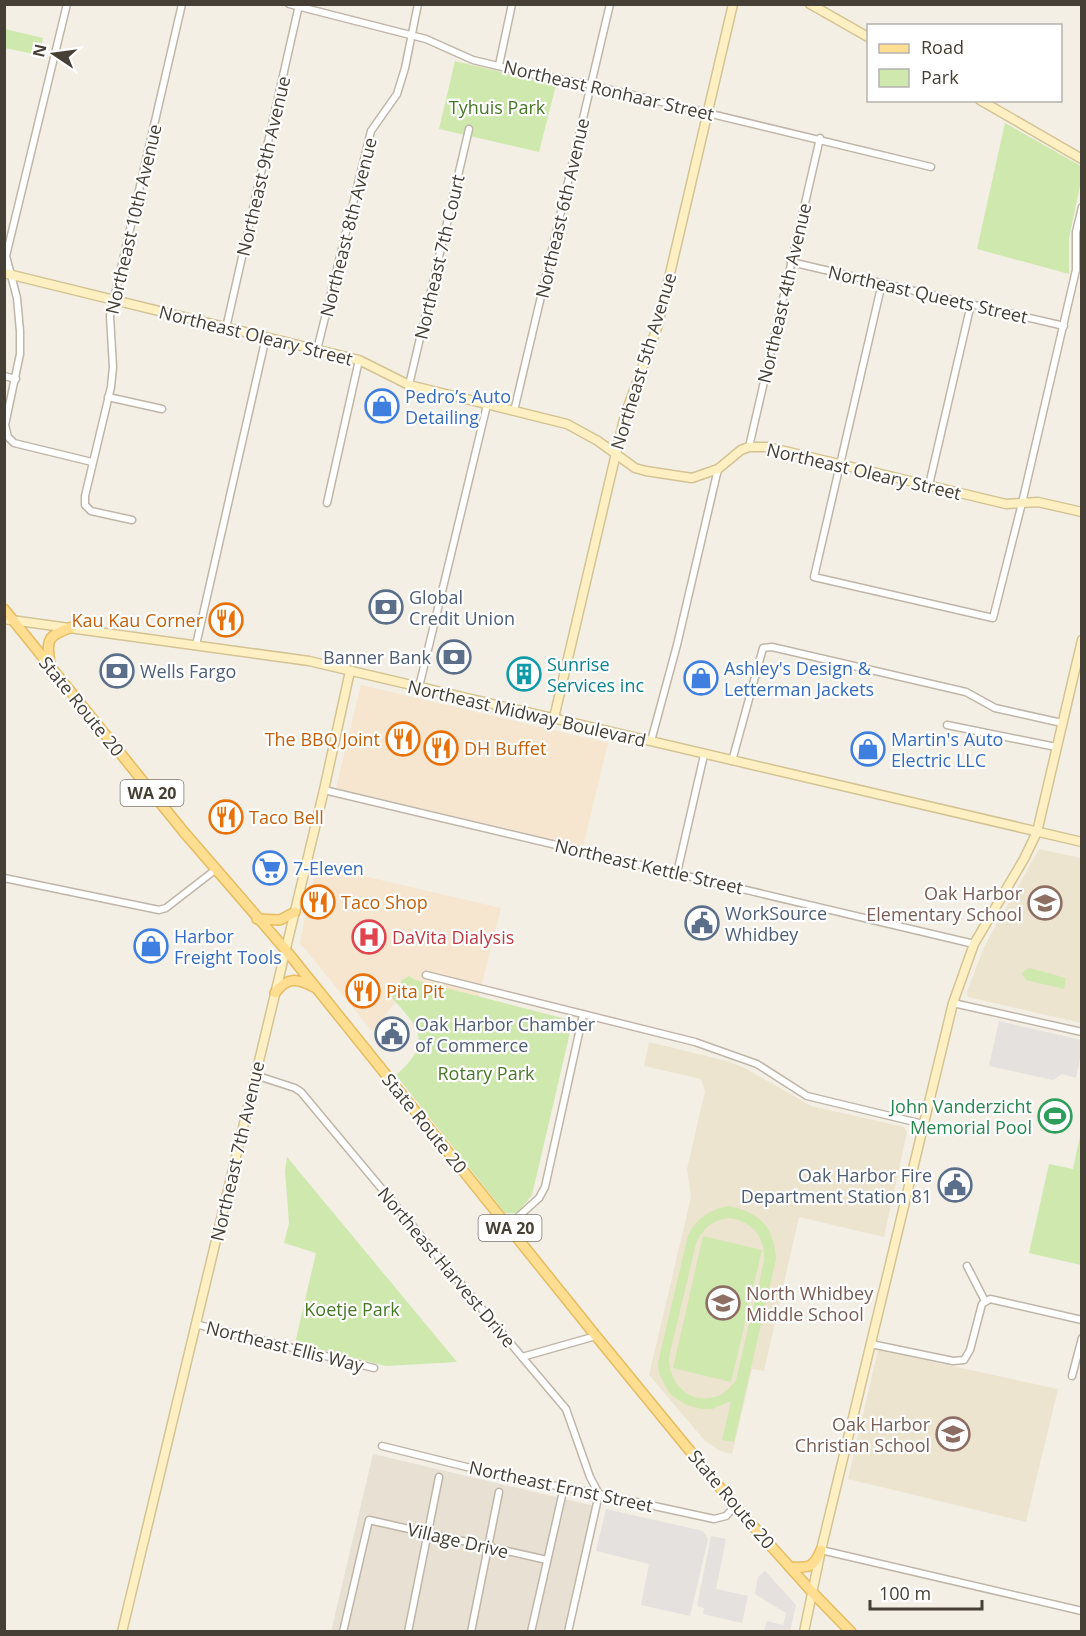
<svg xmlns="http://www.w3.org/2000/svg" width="1086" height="1636" viewBox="0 0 1086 1636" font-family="'Open Sans',sans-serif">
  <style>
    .residential { fill: #e7e0d3 }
    .commercial { fill: #f6e5cf }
    .education { fill: #ede4cf }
    .green { fill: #cee8ad; fill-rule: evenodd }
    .parking { fill: #e4e1de }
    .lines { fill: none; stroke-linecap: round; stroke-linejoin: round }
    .street-casing { stroke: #bfb6a8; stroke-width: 9 }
    .secondary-casing { stroke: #d4c394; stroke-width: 11 }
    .primary-casing { stroke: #e6bc60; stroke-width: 12 }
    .street { stroke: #fff; stroke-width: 6 }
    .secondary { stroke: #fff0c3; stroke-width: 8 }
    .primary { stroke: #ffde92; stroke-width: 9 }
    .labels { text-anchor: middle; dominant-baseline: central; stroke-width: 4.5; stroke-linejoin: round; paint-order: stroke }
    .shield { fill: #fff; stroke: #7e7972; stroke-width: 1.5 }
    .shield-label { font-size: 16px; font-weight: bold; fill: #463f35 }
    .street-label { font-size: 18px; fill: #463f35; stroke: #fff }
    .park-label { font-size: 18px; fill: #477827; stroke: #fff }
    .shop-label { font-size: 18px; fill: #366cbe; stroke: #fff; text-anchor: start }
    .service-label { font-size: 18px; fill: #4e5e75; stroke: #fff; text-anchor: start }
    .food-label { font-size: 18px; fill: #c56008; stroke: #fff; text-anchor: start }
    .culture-label { font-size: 18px; fill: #0d838f; stroke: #fff; text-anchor: start }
    .education-label { font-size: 18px; fill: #785e54; stroke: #fff; text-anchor: end }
    .health-label { font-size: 18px; fill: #be3a42; stroke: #fff; text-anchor: start }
    .leisure-label { font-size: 18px; fill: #27864d; stroke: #fff; text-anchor: end }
  </style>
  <rect width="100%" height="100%" fill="#f3efe5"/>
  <path class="residential" d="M373,1454L594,1506L565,1631L331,1632Z"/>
  <g class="commercial">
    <path d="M361,685L608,743L583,847L336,788Z"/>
    <path d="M316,865L501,908L478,999L411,983L372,1031L300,943Z"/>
  </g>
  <g class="education">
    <path d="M1039,849L1081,858V1023L968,997L967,992L984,947Z"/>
    <path d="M649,1042L727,1061L745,1068L811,1106L904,1127L907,1132L884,1237L799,1217L764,1371L752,1369L732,1454L720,1451L705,1441L649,1375L691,1197L687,1169L705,1091L701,1079L644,1066Z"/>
    <path d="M878,1350L1058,1389L1026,1522L848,1479Z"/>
  </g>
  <g class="green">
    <path d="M5,29L43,38L39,55L5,48Z"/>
    <path d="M455,61L556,85L539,152L439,129Z"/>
    <path d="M1005,123L1081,166V181L1069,238V274L977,249Z"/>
    <path d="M1029,968L1066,978L1064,989L1026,980L1022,974L1024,971Z"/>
    <path d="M409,976L415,980L570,1020L571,1028L532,1195L517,1213H505L396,1075C433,1043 420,1029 392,998L402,980Z"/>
    <path d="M1081,1131V1265L1029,1253L1049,1164L1073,1169Z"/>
    <path d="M287,1157L457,1362L386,1366L295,1343L316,1253L284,1243L289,1223L285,1171Z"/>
    <path d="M728,1206C759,1212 774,1226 776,1259L734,1442L722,1440L731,1401L712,1409H702L686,1405L670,1394L659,1374L658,1363L688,1235C697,1218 709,1210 728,1206ZM730,1218C753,1222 766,1238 764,1261L736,1380C731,1386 726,1393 718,1396C691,1406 668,1384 669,1357L696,1244C702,1229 713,1219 730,1218Z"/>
    <path d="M703,1236L762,1250L731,1382L673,1368Z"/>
  </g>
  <g class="parking">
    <path d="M999,1021L1081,1040V1054L1076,1078L1062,1074L1053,1080L989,1066Z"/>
    <path d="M606,1509L703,1531L708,1539L690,1616L641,1605L649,1564L596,1551Z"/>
    <path d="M711,1536L726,1539L716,1589L748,1596L742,1623L703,1614L704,1608L697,1606Z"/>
    <path d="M765,1571L796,1605L790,1631H764L767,1621L783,1625L786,1613L755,1594L758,1577Z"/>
  </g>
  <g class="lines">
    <defs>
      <g id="street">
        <path d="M67,4L6,256L17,298L20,331V354L5,425L8,437L14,443L92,462"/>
        <path d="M289,4L426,39L473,60L531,74L591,85L931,167"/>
        <path d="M499,65L512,4"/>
        <path d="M791,262L1064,326"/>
        <path d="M882,283L814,577L993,618L1022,503L1076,270V232L1082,207"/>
        <path d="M226,328L299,5"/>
        <path d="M317,350L371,131L397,94L405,68L418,4"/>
        <path d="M4,376L16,379"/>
        <path d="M409,385L469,129"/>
        <path d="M108,397L162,409"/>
        <path d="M514,411L610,4"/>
        <path d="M749,447L820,138"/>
        <path d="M929,485L971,304"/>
        <path d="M327,503L359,360"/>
        <path d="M132,520L91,511L85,505V496L111,387L113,367L110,316L182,4"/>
        <path d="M196,645L266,337"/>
        <path d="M419,687L487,405"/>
        <path d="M947,725L1056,747"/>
        <path d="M651,741L677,645L718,469"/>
        <path d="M732,761L763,648L772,647L966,692L995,708L1062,723"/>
        <path d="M324,790L974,944"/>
        <path d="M677,873L704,755"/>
        <path d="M4,878L159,910L166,908L215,870"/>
        <path d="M426,975L695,1042L757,1064L807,1096L923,1124"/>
        <path d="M953,1003L1082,1032"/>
        <path d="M255,1075L295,1088L301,1092L522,1357L566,1409L590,1477L599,1494"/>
        <path d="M508,1226L539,1198L545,1187L583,1015"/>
        <path d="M967,1266L985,1301"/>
        <path d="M195,1324L374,1368"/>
        <path d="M871,1344L953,1361L964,1360L970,1350L982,1304L990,1299L1082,1320"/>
        <path d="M522,1357L596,1336"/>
        <path d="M1072,1376L1082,1338"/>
        <path d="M382,1446L499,1475L599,1494L714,1519L726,1516L735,1506"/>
        <path d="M821,1550L1082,1611"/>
        <path d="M343,1632L369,1520L547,1560"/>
        <path d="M408,1632L439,1477"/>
        <path d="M471,1632L499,1492"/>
        <path d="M531,1632L564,1487"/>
        <path d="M568,1632L599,1494"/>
      </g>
      <g id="secondary">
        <path d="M810,4L868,37"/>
        <path d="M980,100L1082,159"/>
        <path d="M4,273L359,360L409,385L567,424L598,441L635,468L646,471L692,478L718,469L741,450L749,447H768L1006,504L1038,502L1082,512"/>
        <path d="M4,619L309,661L1082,842"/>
        <path d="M554,718L625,415L658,325L733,4"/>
        <path d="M122,1632L324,790L350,671"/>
        <path d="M804,1632L821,1550L953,1003L974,944L1024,859L1037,832L1082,640"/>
      </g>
      <g id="primary">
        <path d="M4,609L183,831L285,949L596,1336L735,1506L813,1593L851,1632"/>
        <path d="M50,664C46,638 48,636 72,627"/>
        <path d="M257,919L280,920L295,912"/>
        <path d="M275,993C287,977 297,978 314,987"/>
        <path d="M790,1567C808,1568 814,1568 821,1550"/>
      </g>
    </defs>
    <use href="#street" class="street-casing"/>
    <use href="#secondary" class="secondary-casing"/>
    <use href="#primary" class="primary-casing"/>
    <use href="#street" class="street"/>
    <use href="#secondary" class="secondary"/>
    <use href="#primary" class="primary"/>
  </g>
  <defs>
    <symbol id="shop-ring" viewBox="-11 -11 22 22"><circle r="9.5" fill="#fff" stroke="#3f7fe0" stroke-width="1.5"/><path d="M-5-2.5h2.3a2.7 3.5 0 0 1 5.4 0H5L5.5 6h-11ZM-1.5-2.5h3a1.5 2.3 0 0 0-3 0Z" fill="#3f7fe0"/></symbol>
    <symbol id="bank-ring" viewBox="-11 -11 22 22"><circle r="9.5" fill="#fff" stroke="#5c6f8a" stroke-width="1.5"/><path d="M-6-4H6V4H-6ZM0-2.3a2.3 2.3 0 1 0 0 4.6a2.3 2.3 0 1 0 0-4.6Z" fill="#5c6f8a"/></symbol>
    <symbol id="restaurant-ring" viewBox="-11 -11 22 22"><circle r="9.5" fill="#fff" stroke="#e8710a" stroke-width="1.5"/><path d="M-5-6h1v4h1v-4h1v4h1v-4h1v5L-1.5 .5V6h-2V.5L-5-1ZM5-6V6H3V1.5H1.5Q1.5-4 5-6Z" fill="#e8710a"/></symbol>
    <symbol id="building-ring" viewBox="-11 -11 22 22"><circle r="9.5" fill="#fff" stroke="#0f9aa8" stroke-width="1.5"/><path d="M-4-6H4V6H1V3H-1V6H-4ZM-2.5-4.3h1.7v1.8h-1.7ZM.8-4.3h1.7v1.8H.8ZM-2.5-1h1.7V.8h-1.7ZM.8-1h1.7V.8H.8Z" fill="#0f9aa8"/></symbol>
    <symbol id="supermarket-ring" viewBox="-11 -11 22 22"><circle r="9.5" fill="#fff" stroke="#3f7fe0" stroke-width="1.5"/><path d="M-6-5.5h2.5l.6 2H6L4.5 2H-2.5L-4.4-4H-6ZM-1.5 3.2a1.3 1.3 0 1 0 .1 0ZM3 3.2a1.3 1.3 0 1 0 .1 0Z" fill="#3f7fe0"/></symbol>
    <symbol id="school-ring" viewBox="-11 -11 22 22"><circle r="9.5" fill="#fff" stroke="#8d6e63" stroke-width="1.5"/><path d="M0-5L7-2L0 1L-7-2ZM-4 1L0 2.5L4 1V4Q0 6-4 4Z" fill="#8d6e63"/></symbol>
    <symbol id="civic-ring" viewBox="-11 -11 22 22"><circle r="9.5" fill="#fff" stroke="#5c6f8a" stroke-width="1.5"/><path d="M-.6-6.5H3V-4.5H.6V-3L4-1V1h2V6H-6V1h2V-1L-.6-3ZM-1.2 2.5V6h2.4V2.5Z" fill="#5c6f8a"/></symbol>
    <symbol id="hospital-ring" viewBox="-11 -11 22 22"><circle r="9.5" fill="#fff" stroke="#e0444e" stroke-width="1.5"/><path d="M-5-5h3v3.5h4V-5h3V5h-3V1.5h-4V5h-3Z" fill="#e0444e"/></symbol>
    <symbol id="stadium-ring" viewBox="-11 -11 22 22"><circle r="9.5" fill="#fff" stroke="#2e9e5b" stroke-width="1.5"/><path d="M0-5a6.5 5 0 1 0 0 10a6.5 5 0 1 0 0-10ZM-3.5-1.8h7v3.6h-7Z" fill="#2e9e5b"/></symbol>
  </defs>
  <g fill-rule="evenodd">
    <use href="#shop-ring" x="363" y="387" width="38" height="38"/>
    <use href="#bank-ring" x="367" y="588" width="38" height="38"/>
    <use href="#restaurant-ring" x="207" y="601" width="38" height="38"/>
    <use href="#bank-ring" x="435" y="638" width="38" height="38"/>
    <use href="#bank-ring" x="98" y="652" width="38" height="38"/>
    <use href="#building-ring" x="505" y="655" width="38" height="38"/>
    <use href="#shop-ring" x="682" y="659" width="38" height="38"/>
    <use href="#restaurant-ring" x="384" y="720" width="38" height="38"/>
    <use href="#restaurant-ring" x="422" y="729" width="38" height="38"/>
    <use href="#shop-ring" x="849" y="730" width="38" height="38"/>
    <use href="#restaurant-ring" x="207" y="798" width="38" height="38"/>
    <use href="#supermarket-ring" x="251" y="849" width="38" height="38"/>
    <use href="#restaurant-ring" x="299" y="883" width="38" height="38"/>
    <use href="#school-ring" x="1026" y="884" width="38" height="38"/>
    <use href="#civic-ring" x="683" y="904" width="38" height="38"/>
    <use href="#hospital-ring" x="350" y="918" width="38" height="38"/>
    <use href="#shop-ring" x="132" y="927" width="38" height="38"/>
    <use href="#restaurant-ring" x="344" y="972" width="38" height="38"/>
    <use href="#civic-ring" x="373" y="1015" width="38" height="38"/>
    <use href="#stadium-ring" x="1036" y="1097" width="38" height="38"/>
    <use href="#civic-ring" x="936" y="1166" width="38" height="38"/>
    <use href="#school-ring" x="704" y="1284" width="38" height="38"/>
    <use href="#school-ring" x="934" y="1415" width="38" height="38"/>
  </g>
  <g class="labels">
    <g class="shield">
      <rect x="120.5" y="780" width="63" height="26" rx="4.5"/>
      <rect x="478.5" y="1215" width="63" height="26" rx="4.5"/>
    </g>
    <g class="shield-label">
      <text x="152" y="793">WA 20</text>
      <text x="510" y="1228">WA 20</text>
    </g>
    <g class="street-label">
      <text transform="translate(609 90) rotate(13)">Northeast Ronhaar Street</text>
      <text transform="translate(263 166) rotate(-77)">Northeast 9th Avenue</text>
      <text transform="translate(562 208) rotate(-77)">Northeast 6th Avenue</text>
      <text transform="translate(133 219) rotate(-77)">Northeast 10th Avenue</text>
      <text transform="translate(348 227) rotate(-76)">Northeast 8th Avenue</text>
      <text transform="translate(439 257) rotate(-77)">Northeast 7th Court</text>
      <text transform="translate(784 293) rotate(-77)">Northeast 4th Avenue</text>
      <text transform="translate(928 294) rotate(13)">Northeast Queets Street</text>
      <text transform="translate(256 335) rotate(14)">Northeast Oleary Street</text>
      <text transform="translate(643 361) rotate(-73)">Northeast 5th Avenue</text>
      <text transform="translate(864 471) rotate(13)">Northeast Oleary Street</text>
      <text transform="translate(82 706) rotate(51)">State Route 20</text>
      <text transform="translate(527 713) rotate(13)">Northeast Midway Boulevard</text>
      <text transform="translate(649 866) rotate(13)">Northeast Kettle Street</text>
      <text transform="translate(425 1123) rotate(51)">State Route 20</text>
      <text transform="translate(237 1151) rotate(-77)">Northeast 7th Avenue</text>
      <text transform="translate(447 1267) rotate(50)">Northeast Harvest Drive</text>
      <text transform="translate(285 1346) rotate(14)">Northeast Ellis Way</text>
      <text transform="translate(561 1486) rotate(12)">Northeast Ernst Street</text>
      <text transform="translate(732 1499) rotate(50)">State Route 20</text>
      <text transform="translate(458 1540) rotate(13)">Village Drive</text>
    </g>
    <g class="park-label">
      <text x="497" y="107">Tyhuis Park</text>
      <text x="486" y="1073">Rotary Park</text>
      <text x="352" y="1309">Koetje Park</text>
    </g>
    <g class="shop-label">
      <text x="405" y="396">Pedro’s Auto<tspan x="405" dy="21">Detailing</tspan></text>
      <text x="724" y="668">Ashley's Design &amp;<tspan x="724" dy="21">Letterman Jackets</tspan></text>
      <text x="891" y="739">Martin's Auto<tspan x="891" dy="21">Electric LLC</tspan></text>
      <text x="293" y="868">7-Eleven</text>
      <text x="174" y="936">Harbor<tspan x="174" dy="21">Freight Tools</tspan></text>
    </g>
    <g class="service-label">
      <text x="409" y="597">Global<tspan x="409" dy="21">Credit Union</tspan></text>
      <text x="431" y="657" text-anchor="end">Banner Bank</text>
      <text x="140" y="671">Wells Fargo</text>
      <text x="725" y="913">WorkSource<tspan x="725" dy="21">Whidbey</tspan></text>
      <text x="415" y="1024">Oak Harbor Chamber<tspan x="415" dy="21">of Commerce</tspan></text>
      <text x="932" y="1175" text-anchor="end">Oak Harbor Fire<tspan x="932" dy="21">Department Station 81</tspan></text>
    </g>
    <g class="food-label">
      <text x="203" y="620" text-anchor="end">Kau Kau Corner</text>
      <text x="380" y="739" text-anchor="end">The BBQ Joint</text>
      <text x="464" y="748">DH Buffet</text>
      <text x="249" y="817">Taco Bell</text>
      <text x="341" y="902">Taco Shop</text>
      <text x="386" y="991">Pita Pit</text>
    </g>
    <g class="culture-label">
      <text x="547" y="664">Sunrise<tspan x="547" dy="21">Services inc</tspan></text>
    </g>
    <g class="education-label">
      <text x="1022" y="893">Oak Harbor<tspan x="1022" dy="21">Elementary School</tspan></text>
      <text x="746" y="1293" text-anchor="start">North Whidbey<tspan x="746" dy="21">Middle School</tspan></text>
      <text x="930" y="1424">Oak Harbor<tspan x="930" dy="21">Christian School</tspan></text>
    </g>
    <g class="health-label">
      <text x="392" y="937">DaVita Dialysis</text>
    </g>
    <g class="leisure-label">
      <text x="1032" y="1106">John Vanderzicht<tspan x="1032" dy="21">Memorial Pool</tspan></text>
    </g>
  </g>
  <rect width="1086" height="1636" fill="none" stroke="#463f35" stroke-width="12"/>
  <rect x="867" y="24" width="195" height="78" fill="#ffffff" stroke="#b5b2ae" stroke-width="1.5"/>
  <rect x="879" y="44" width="30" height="9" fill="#ffde92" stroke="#b5b2ae" stroke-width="1.5"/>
  <text x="921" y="54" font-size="18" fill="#463f35">Road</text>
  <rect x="879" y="69" width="30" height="18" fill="#cee8ad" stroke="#b5b2ae" stroke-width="1.5"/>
  <text x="921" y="84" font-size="18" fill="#463f35">Park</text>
  <g transform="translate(54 54) rotate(283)" stroke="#ffffff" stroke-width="4.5" paint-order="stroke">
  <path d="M0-4.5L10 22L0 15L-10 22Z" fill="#463f35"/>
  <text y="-9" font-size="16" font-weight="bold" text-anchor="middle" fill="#463f35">N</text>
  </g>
  <path d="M870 1600v9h112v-9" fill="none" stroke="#463f35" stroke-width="3"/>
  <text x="879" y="1600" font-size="18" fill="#463f35" stroke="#ffffff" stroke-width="4.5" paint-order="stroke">100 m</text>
</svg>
